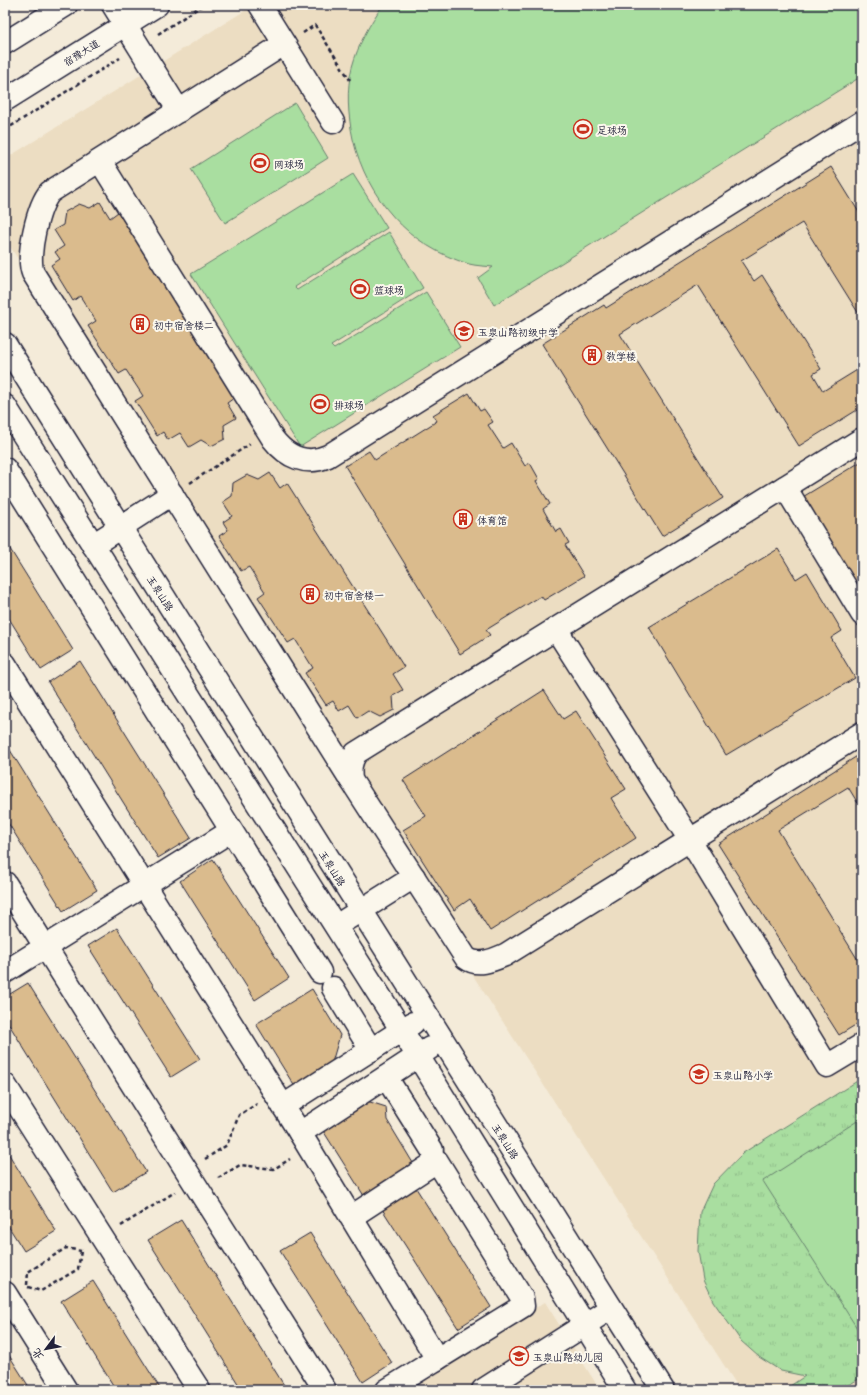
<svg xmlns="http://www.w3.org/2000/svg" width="867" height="1395" viewBox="0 0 867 1395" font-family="'Playpen Sans','LXGW WenKai TC',sans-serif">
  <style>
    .built { fill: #ecddc2 }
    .park { fill: url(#park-tufts); stroke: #66806e }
    .pitch { fill: #a9dea0; stroke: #66806e }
    .building { fill: #dabb8d; stroke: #22223b }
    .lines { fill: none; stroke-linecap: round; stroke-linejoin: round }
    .minor-casing { stroke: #22223b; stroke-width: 25 }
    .path { stroke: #22223b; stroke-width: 2.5; stroke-dasharray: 4 3; stroke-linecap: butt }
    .minor { stroke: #fbf7ec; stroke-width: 22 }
    .labels { text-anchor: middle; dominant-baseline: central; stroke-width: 4; stroke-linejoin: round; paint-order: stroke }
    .street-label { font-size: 10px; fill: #22223b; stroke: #fbf7ec }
    .poi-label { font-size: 10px; fill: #22223b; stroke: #fbf7ec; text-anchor: start }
  </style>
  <defs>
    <pattern id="park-tufts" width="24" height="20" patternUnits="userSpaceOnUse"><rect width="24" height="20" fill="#a9dea0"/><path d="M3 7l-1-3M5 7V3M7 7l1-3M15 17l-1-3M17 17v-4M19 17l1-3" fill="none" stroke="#91be8b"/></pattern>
  </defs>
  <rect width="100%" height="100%" fill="#f4ebd9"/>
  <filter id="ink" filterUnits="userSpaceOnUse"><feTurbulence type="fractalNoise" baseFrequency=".025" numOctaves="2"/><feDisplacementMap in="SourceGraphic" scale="8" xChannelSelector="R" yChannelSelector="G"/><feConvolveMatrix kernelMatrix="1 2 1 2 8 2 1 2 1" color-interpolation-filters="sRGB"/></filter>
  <g filter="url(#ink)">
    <g class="built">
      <path d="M254,5H862V1390H740L333,758L172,494L5,239V159Z"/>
      <path d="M545,1302L600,1390H404Z"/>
    </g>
    <path class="park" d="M862,1078V1377L840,1390H784L805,1376L781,1371L759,1357L741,1341L713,1301L703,1280L698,1251L700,1212L713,1184L743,1153Z"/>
    <g class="pitch">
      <path d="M383,5H862V76L494,305L478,278L493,267C485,266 477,266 469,264C409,247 367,198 353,139C348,116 346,90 352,67C358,45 370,23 383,5Z"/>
      <path d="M295,103L328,158L225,223L191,169Z"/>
      <path d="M353,174L387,228L294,287L297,290L389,232L423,288L331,346L334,349L426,292L460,347L300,447L191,274Z"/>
      <path d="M862,1118V1336L763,1181Z"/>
    </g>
    <g class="building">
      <path d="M831,167L860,214L862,212V319L802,223L741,261L754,281L762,275L821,369L813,374L823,391L862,367V407L799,446L698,285L620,334L723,498L662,536L542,344L604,305L606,308Z"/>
      <path d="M100,202L110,218L118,212L234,398L227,403L236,418L224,425L225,439L211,446L201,440L189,447L180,433L168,440L163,432L157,436L135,401L143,396L126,370L119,374L88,326L96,321L80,296L73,301L51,265L60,259L55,252L64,246L54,230L63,225L65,212L79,204L90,208Z"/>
      <path d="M469,393L480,411L484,409L493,422L488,425L503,448L511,443L525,466L530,463L539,479L536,481L550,504L543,509L556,532L561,529L569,543L565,545L584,576L544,600L541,596L486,630L490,635L460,654L345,466L369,451L375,460L437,421L433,415Z"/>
      <path d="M862,461V601L801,498Z"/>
      <path d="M270,473L280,488L287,483L404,667L393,674L403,690L393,696L394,710L380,717L368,711L357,718L349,705L339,711L333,701L326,705L305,673L313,668L295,639L288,643L258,597L265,592L249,567L241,571L219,536L228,530L223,522L232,516L223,502L232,496L233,483L247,475L259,480Z"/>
      <path d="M5,541L73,650L41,670L5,612Z"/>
      <path d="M778,549L796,579L807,572L842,631L831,638L855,678L726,755L649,627Z"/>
      <path d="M80,661L191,838L158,858L48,682Z"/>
      <path d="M544,690L563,719L576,711L626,789L611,798L636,838L490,931L470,899L454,910L403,830L426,816L403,780Z"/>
      <path d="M5,742L97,890L63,911L5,818Z"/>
      <path d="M862,753V810L848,787L778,830L858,960L862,958V1021L839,1035L718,844Z"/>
      <path d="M213,859L289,978L255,1000L180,881Z"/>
      <path d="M117,928L200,1059L171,1077L88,946Z"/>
      <path d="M28,983L146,1172L113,1192L5,1018V997Z"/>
      <path d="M312,989L340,1035L329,1073L295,1087L256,1024Z"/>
      <path d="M367,1101L386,1107L387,1120L416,1168L366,1199L322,1129Z"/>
      <path d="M5,1148L56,1231L24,1251L5,1221Z"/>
      <path d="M416,1188L491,1307L458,1328L382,1209Z"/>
      <path d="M181,1220L287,1390H242L148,1240Z"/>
      <path d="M310,1233L392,1363L363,1382L280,1251Z"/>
      <path d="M93,1281L161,1390H116L61,1301Z"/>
      <path d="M5,1349L31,1390H5Z"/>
    </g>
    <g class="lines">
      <defs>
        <g id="minor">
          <path d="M113,5L179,111"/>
          <path d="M260,5L333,122"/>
          <path d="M5,43L66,5"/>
          <path d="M284,44L50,192C38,206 26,256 33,273L351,780"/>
          <path d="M5,100L157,5"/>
          <path d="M100,161L273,439C287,457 306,466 328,456L862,122"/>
          <path d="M5,344L663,1390"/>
          <path d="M5,406L418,1056L625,1390"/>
          <path d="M862,439L356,753C350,763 350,768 351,780L466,958C478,967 493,960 505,955L862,733"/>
          <path d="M5,469L320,972"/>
          <path d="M785,487L862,614"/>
          <path d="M93,545L172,494"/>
          <path d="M556,629L690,840L827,1066L862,1045"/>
          <path d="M5,664L300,1133L437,1359L387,1390"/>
          <path d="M5,883L325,1390"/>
          <path d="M347,919L414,877"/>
          <path d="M5,972L231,831"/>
          <path d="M333,988L371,1050"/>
          <path d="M386,1077L432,1150"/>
          <path d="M5,1085L199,1390"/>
          <path d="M283,1106L413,1023"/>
          <path d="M300,1133L430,1048"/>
          <path d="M351,1217L437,1161L522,1298L523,1306L437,1359"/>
          <path d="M5,1293L66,1390"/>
          <path d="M483,1390L611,1308"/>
        </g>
      </defs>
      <use href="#minor" class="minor-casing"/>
      <g class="path">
        <path d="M303,33L315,25L350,80"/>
        <path d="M158,34L203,5"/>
        <path d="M5,130L120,58"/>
        <path d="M190,483L250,444"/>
        <path d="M205,1159L227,1145L239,1115L257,1104"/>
        <path d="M218,1178L240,1165L274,1169L290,1159"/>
        <path d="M121,1226L175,1192"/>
        <path d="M27,1285L28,1272L66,1248L81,1251"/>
        <path d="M28,1287L41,1291L78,1269L81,1251L83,1250"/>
      </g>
      <use href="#minor" class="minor"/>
    </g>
  </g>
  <defs>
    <symbol id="stadium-ring" viewBox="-11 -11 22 22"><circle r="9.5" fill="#fbf7ec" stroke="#c8321e" stroke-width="1.5"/><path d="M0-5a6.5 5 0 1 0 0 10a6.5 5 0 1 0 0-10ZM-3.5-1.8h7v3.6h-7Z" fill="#c8321e"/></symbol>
    <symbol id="building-ring" viewBox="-11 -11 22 22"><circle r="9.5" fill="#fbf7ec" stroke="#c8321e" stroke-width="1.5"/><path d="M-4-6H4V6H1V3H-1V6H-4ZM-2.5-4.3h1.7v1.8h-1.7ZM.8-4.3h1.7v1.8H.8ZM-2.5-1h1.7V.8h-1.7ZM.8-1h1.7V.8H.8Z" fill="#c8321e"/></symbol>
    <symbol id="school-ring" viewBox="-11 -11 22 22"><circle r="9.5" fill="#fbf7ec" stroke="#c8321e" stroke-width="1.5"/><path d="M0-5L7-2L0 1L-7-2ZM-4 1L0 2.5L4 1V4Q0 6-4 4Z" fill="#c8321e"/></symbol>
  </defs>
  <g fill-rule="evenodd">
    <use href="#stadium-ring" x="572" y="118" width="22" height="22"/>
    <use href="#stadium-ring" x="249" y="152" width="22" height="22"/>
    <use href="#stadium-ring" x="349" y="278" width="22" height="22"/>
    <use href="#building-ring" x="129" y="313" width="22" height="22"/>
    <use href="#school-ring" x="453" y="320" width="22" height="22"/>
    <use href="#building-ring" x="581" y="344" width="22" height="22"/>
    <use href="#stadium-ring" x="309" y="393" width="22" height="22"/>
    <use href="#building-ring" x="452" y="508" width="22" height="22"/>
    <use href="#building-ring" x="299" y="583" width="22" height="22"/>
    <use href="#school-ring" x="688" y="1063" width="22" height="22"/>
    <use href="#school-ring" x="508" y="1345" width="22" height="22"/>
  </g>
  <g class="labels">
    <g class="street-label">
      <text transform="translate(81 52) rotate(-32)">宿豫大道</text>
      <text transform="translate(161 593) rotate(58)">玉泉山路</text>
      <text transform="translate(333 868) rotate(58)">玉泉山路</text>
      <text transform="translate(506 1141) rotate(58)">玉泉山路</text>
    </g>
    <g class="poi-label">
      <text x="597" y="129">足球场</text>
      <text x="274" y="163">网球场</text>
      <text x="374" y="289">篮球场</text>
      <text x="154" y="324">初中宿舍楼二</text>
      <text x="478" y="331">玉泉山路初级中学</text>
      <text x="606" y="355">教学楼</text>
      <text x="334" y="404">排球场</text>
      <text x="477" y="519">体育馆</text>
      <text x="324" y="594">初中宿舍楼一</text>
      <text x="713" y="1074">玉泉山路小学</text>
      <text x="533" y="1356">玉泉山路幼儿园</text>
    </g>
  </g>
  <rect width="867" height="1395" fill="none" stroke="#fbf7ec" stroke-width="20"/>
  <rect x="10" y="10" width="847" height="1375" fill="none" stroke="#22223b" stroke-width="1.5" filter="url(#ink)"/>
  <g transform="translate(46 1349) rotate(238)" stroke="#fbf7ec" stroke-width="3" paint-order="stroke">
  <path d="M0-3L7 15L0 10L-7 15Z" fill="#22223b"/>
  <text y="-6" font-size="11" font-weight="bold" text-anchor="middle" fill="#22223b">北</text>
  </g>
</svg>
